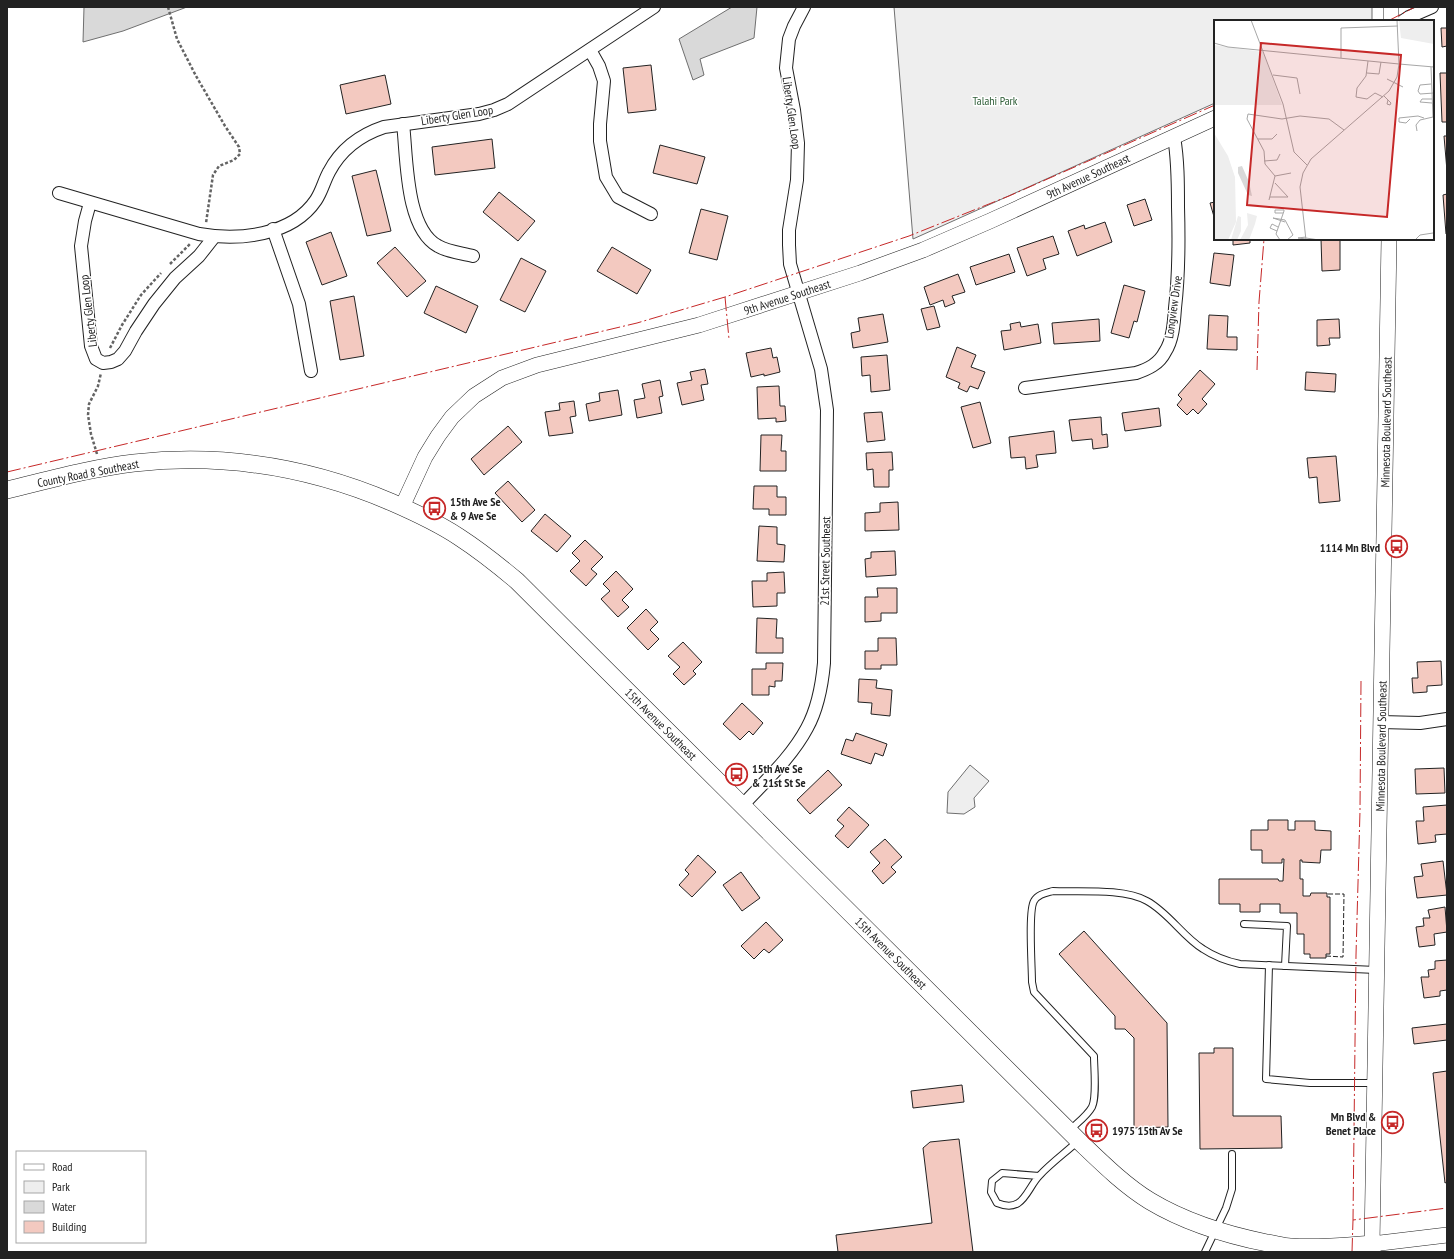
<svg xmlns="http://www.w3.org/2000/svg" width="1454" height="1259" viewBox="0 0 1454 1259" font-family="'PT Sans Narrow',sans-serif">
  <style>
    .green { fill: #eee; stroke: #6f6f6f }
    .water { fill: #d9d9d9; stroke: #6f6f6f }
    .building { fill: #f3c9c0; stroke: #222 }
    .lines { fill: none; stroke-linecap: round; stroke-linejoin: round }
    .service-casing { stroke: #222; stroke-width: 8 }
    .minor-casing { stroke: #222; stroke-width: 14 }
    .tertiary-casing { stroke: #222; stroke-width: 16 }
    .secondary-casing { stroke: #222; stroke-width: 18 }
    .path { stroke: #646464; stroke-width: 2.5; stroke-dasharray: 3 2; stroke-linecap: butt }
    .service { stroke: #fff; stroke-width: 6 }
    .minor { stroke: #fff; stroke-width: 12 }
    .tertiary { stroke: #fff; stroke-width: 15 }
    .secondary { stroke: #fff; stroke-width: 17 }
    .fence { stroke: #222; stroke-width: 1; stroke-dasharray: 5 2; stroke-linecap: butt }
    .power { stroke: #c62828; stroke-width: 1; stroke-dasharray: 14 3 2 3; stroke-linecap: butt }
    .labels { text-anchor: middle; dominant-baseline: central; stroke-width: 3; stroke-linejoin: round; paint-order: stroke }
    .park-label { font-size: 12px; fill: #2f5e38; stroke: #fff }
    .street-label { font-size: 12px; fill: #222; stroke: #fff }
    .poi-label { font-size: 12px; font-weight: bold; fill: #222; stroke: #fff; text-anchor: start }
    .inset-road { fill: none; stroke: #a7a7a7; stroke-width: 1 }
    .view { fill: #c62828; fill-opacity: 0.15; stroke: #c62828; stroke-width: 2 }
    .inset-edge { fill: none; stroke: #222; stroke-width: 2 }
  </style>
  <rect width="100%" height="100%" fill="#fff"/>
  <g class="green">
    <path d="M894,7H1372V21H1215V103L913,239Z"/>
    <path d="M970,765L989,781L974,798L975,807L964,814L947,813L948,792Z"/>
  </g>
  <g class="water">
    <path d="M84,7H187L123,31L83,42Z"/>
    <path d="M732,7H757L754,38L700,59L704,75L693,80L679,39Z"/>
  </g>
  <g class="building">
    <path d="M1441,28H1447V46L1442,47Z"/>
    <path d="M651,65L656,110L628,113L623,68Z"/>
    <path d="M1440,73H1447V122H1442Z"/>
    <path d="M385,75L391,104L346,114L340,85Z"/>
    <path d="M1444,136H1447V171Z"/>
    <path d="M492,139L495,168L435,175L432,147Z"/>
    <path d="M660,145L705,157L697,184L653,173Z"/>
    <path d="M376,170L391,231L367,236L352,176Z"/>
    <path d="M499,192L535,221L518,241L483,212Z"/>
    <path d="M1447,194V234H1446L1443,195Z"/>
    <path d="M1145,199L1152,220L1134,226L1127,205Z"/>
    <path d="M1215,202V220L1210,203Z"/>
    <path d="M701,209L728,216L717,260L689,253Z"/>
    <path d="M1105,222L1112,242L1077,256L1068,231L1084,225L1085,229Z"/>
    <path d="M331,232L347,276L322,285L306,242Z"/>
    <path d="M1053,236L1059,254L1043,259L1046,269L1027,276L1017,248Z"/>
    <path d="M1233,239H1250V243L1233,245Z"/>
    <path d="M1321,239H1340V270L1322,271Z"/>
    <path d="M395,247L426,281L407,297L377,263Z"/>
    <path d="M612,247L651,270L637,294L597,271Z"/>
    <path d="M1214,253L1234,255L1230,286L1210,283Z"/>
    <path d="M1009,254L1015,272L976,285L970,267Z"/>
    <path d="M521,258L546,271L525,312L500,300Z"/>
    <path d="M958,274L965,292L952,296L955,303L945,307L943,300L930,305L924,287Z"/>
    <path d="M1124,285L1145,291L1137,322L1134,321L1129,338L1111,333Z"/>
    <path d="M436,286L478,306L466,333L424,313Z"/>
    <path d="M354,296L364,356L340,360L330,301Z"/>
    <path d="M934,306L940,327L927,330L921,309Z"/>
    <path d="M883,314L888,342L853,348L851,333L860,331L858,318Z"/>
    <path d="M1209,315L1228,316L1227,337H1237V350L1207,349Z"/>
    <path d="M1099,319L1100,341L1054,344L1052,323Z"/>
    <path d="M1339,319L1340,338H1329L1330,345L1317,346V320Z"/>
    <path d="M1020,322L1021,327L1038,324L1041,343L1004,350L1001,331L1011,330L1010,324Z"/>
    <path d="M957,347L976,355L971,367L985,372L978,389L970,386L967,392L958,388L960,383L946,377Z"/>
    <path d="M771,348L773,358L777,357L780,372L764,376V374L751,377L746,353Z"/>
    <path d="M887,355L890,390L871,392L870,375L862,376L861,357Z"/>
    <path d="M705,369L708,384L701,385L704,400L682,405L677,383L692,380L690,372Z"/>
    <path d="M1200,370L1215,384L1202,399L1207,404L1198,414L1193,409L1187,415L1177,405L1182,399L1178,395Z"/>
    <path d="M1306,372L1336,374L1335,392L1305,390Z"/>
    <path d="M660,380L663,396L659,397L662,413L637,418L634,400L645,398L642,384Z"/>
    <path d="M779,386L780,406H785L786,421L776,422V418L758,419L757,387Z"/>
    <path d="M618,390L622,415L589,421L586,404L600,401L599,393Z"/>
    <path d="M574,401L576,416L570,417L573,433L549,436L545,412L560,410L559,403Z"/>
    <path d="M980,402L991,443L973,448L961,407Z"/>
    <path d="M1159,408L1161,426L1125,431L1122,413Z"/>
    <path d="M882,412L885,440L867,442L864,413Z"/>
    <path d="M1101,417L1102,435L1107,434L1108,447L1093,449L1092,439L1072,441L1069,420Z"/>
    <path d="M508,426L522,442L484,475L471,459Z"/>
    <path d="M1054,431L1056,453L1036,455L1038,467L1026,469L1025,457L1011,458L1009,437Z"/>
    <path d="M761,435H782L781,451H786V471H760Z"/>
    <path d="M892,452L893,470H889V487H874L873,469L867,470L866,453Z"/>
    <path d="M1336,456L1340,501L1319,503L1317,477L1309,478L1307,458Z"/>
    <path d="M508,481L535,510L522,522L495,493Z"/>
    <path d="M754,486H777V497H786V515H769V509H753Z"/>
    <path d="M898,502L899,530L865,531V513L880,512V503Z"/>
    <path d="M545,514L571,536L557,552L531,531Z"/>
    <path d="M759,526L777,527V544L785,545L784,562L757,561Z"/>
    <path d="M585,540L603,557L591,569L597,574L586,586L570,571L580,561L572,553Z"/>
    <path d="M895,551L896,575L866,577L865,559L871,558V552Z"/>
    <path d="M616,571L633,589L622,600L629,607L618,617L601,599L610,591L603,584Z"/>
    <path d="M784,572L785,593H777V606L753,607L752,581H767V573Z"/>
    <path d="M877,588H897V613H881V621L865,622V597H878Z"/>
    <path d="M646,609L658,622L650,630L659,639L648,650L627,628Z"/>
    <path d="M757,618L777,619L776,638H783V653H756Z"/>
    <path d="M878,638H896L897,665H881V669H865V651H878Z"/>
    <path d="M683,642L702,662L693,671L696,674L684,685L673,674L680,667L668,656Z"/>
    <path d="M1441,661L1442,685L1427,686V692L1413,693L1412,678H1418L1417,662Z"/>
    <path d="M766,663H783L782,681H775V687L769,686V695H752V669H766Z"/>
    <path d="M859,679L877,680L876,688L892,690L890,716L871,714L872,703L858,702Z"/>
    <path d="M742,703L763,723L753,735L749,731L740,740L723,724Z"/>
    <path d="M856,733L887,744L883,756L875,753L871,764L841,754L846,739L853,741Z"/>
    <path d="M1444,768L1445,793L1416,794L1415,769Z"/>
    <path d="M828,770L842,785L810,814L797,800Z"/>
    <path d="M1447,805V834L1435,835L1436,842L1418,844L1416,821H1424L1423,807Z"/>
    <path d="M849,807L869,825L848,848L835,836L844,826L837,820Z"/>
    <path d="M1268,820H1288V830H1295V821H1315V830L1331,831V850H1321L1320,863L1302,862V860H1300V879H1303V896H1310L1311,893H1327V897H1330V954H1326V958H1310V954H1304V934H1297V913H1280V904H1260V912H1240V904H1219V879H1278L1279,881H1283L1284,859H1282V863H1262V850H1251V830H1268Z"/>
    <path d="M885,839L902,857L891,867L896,872L883,884L872,871L880,863L870,852Z"/>
    <path d="M698,855L716,872L692,897L679,885L689,874L685,870Z"/>
    <path d="M1443,861L1447,895L1417,898L1414,877L1423,876L1421,864Z"/>
    <path d="M741,872L760,898L742,911L723,885Z"/>
    <path d="M1445,907L1447,932L1434,934L1435,945L1419,947L1416,927L1424,926L1423,918H1430L1428,910Z"/>
    <path d="M766,922L783,940L769,953L764,949L754,959L741,946Z"/>
    <path d="M1084,931L1167,1023L1168,1127L1134,1128V1038L1125,1029H1115V1016L1059,954Z"/>
    <path d="M1447,960V990L1440,991V996L1424,998L1421,977H1429L1428,970L1435,969V961Z"/>
    <path d="M1447,1024V1040L1414,1044L1412,1028Z"/>
    <path d="M1214,1048H1233V1116H1281L1282,1148L1200,1149L1199,1053H1214Z"/>
    <path d="M1447,1071V1182L1445,1183L1433,1073Z"/>
    <path d="M962,1085L964,1102L913,1108L911,1091Z"/>
    <path d="M959,1139L973,1252H838L836,1235L932,1223L923,1148L930,1142Z"/>
  </g>
  <g class="lines">
    <defs>
      <g id="service">
        <path d="M1244,924L1287,926L1285,966"/>
        <path d="M1269,965L1266,1079L1310,1083H1374"/>
        <path d="M1070,1130C1077,1123 1087,1116 1092,1107C1097,1097 1094,1068 1094,1056L1034,992L1032,982C1032,967 1028,911 1034,901C1038,894 1046,893 1053,891C1080,892 1124,888 1147,901C1169,913 1183,937 1203,949C1215,957 1226,961 1240,964L1376,970"/>
        <path d="M1039,1176L1002,1173L992,1181L991,1192L997,1203C1024,1214 1026,1189 1040,1175C1051,1163 1065,1153 1077,1142"/>
        <path d="M1205,1252L1226,1208L1232,1189V1154"/>
      </g>
      <g id="minor">
        <path d="M1403,21L1409,17L1432,7"/>
        <path d="M590,50L599,66L604,81L600,124V141L606,177L618,197L651,214"/>
        <path d="M403,124C407,156 405,228 438,246C448,252 462,253 473,256"/>
        <path d="M59,193L199,234C238,241 292,236 316,200C322,191 324,181 329,172C341,149 360,135 384,127L479,114L494,110L508,104L654,7"/>
        <path d="M90,203L85,221L81,246L91,346L96,359L103,363L111,362L118,359L125,351L136,331L154,304L175,278L199,256L214,237"/>
        <path d="M273,229L299,304L311,371"/>
        <path d="M1025,388L1136,373C1148,369 1159,364 1165,352C1173,340 1174,322 1175,308C1179,274 1179,241 1178,207C1178,183 1178,160 1174,137"/>
        <path d="M1381,722L1420,723L1447,719"/>
        <path d="M742,806C765,781 791,758 807,728C818,708 822,685 824,663L827,410L821,369L790,264L789,245V230L797,180L798,143L794,110L786,68L789,39L794,26L804,7"/>
      </g>
      <g id="tertiary">
        <path d="M1391,21V7"/>
        <path d="M1389,239L1372,1244L1447,1235"/>
        <path d="M402,507L425,457L438,436L452,417L474,396L502,378L537,365L699,325L860,273L923,250L990,221L1215,118"/>
      </g>
      <path id="secondary" d="M7,490C49,480 91,468 134,463C224,453 309,467 391,502C414,512 438,523 459,537C479,550 498,565 517,581L1079,1141C1101,1162 1124,1185 1150,1201C1185,1222 1227,1235 1267,1243C1275,1244 1283,1247 1291,1247C1318,1249 1346,1246 1372,1244V1252"/>
    </defs>
    <use href="#service" class="service-casing"/>
    <use href="#minor" class="minor-casing"/>
    <use href="#tertiary" class="tertiary-casing"/>
    <use href="#secondary" class="secondary-casing"/>
    <g class="path">
      <path d="M168,7L177,39L196,76L225,126L239,147L240,154L234,160L219,166L213,175L206,223"/>
      <path d="M170,264L191,243"/>
      <path d="M110,348L122,325L141,295L161,273"/>
      <path d="M97,454L91,434L88,415L89,404L98,386L101,373"/>
    </g>
    <use href="#service" class="service"/>
    <use href="#minor" class="minor"/>
    <use href="#tertiary" class="tertiary"/>
    <use href="#secondary" class="secondary"/>
    <path class="fence" d="M1326,956L1343,957L1344,894H1327"/>
    <g class="power">
      <path d="M1388,21L1415,7"/>
      <path d="M725,297L729,339"/>
      <path d="M1257,370L1259,302L1264,239"/>
      <path d="M7,472L637,323L725,297L909,236L1009,196L1215,105"/>
      <path d="M1361,681L1360,811L1356,955L1353,1220L1447,1208"/>
      <path d="M1352,1252L1353,1220"/>
    </g>
  </g>
  <defs>
    <symbol id="bus-ring" viewBox="-11 -11 22 22"><circle r="9.5" fill="#fff" stroke="#c62828" stroke-width="1.5"/><path d="M-5-6H5V4H4V6H2V4H-2V6H-4V4H-5ZM-3.5-4V0h7V-4ZM-3.5 1.2v1.5H-2V1.2ZM2 1.2v1.5H3.5V1.2Z" fill="#c62828"/></symbol>
  </defs>
  <g fill-rule="evenodd">
    <use href="#bus-ring" x="422" y="496" width="25" height="25"/>
    <use href="#bus-ring" x="1384" y="534" width="25" height="25"/>
    <use href="#bus-ring" x="724" y="762" width="25" height="25"/>
    <use href="#bus-ring" x="1380" y="1110" width="25" height="25"/>
    <use href="#bus-ring" x="1084" y="1118" width="25" height="25"/>
  </g>
  <g class="labels">
    <g class="park-label">
      <text x="995" y="100">Talahi Park</text>
    </g>
    <g class="street-label">
      <text transform="translate(792 113) rotate(82)">Liberty Glen Loop</text>
      <text transform="translate(457 115) rotate(-9)">Liberty Glen Loop</text>
      <text transform="translate(1088 176) rotate(-25)">9th Avenue Southeast</text>
      <text transform="translate(787 297) rotate(-18)">9th Avenue Southeast</text>
      <text transform="translate(1173 307) rotate(-82)">Longview Drive</text>
      <text transform="translate(88 311) rotate(-97)">Liberty Glen Loop</text>
      <text transform="translate(1386 422) rotate(-89)">Minnesota Boulevard Southeast</text>
      <text transform="translate(88 473) rotate(-11)">County Road 8 Southeast</text>
      <text transform="translate(825 561) rotate(-89)">21st Street Southeast</text>
      <text transform="translate(661 724) rotate(45)">15th Avenue Southeast</text>
      <text transform="translate(1381 746) rotate(-89)">Minnesota Boulevard Southeast</text>
      <text transform="translate(891 953) rotate(45)">15th Avenue Southeast</text>
    </g>
    <g class="poi-label">
      <text x="450" y="501">15th Ave Se<tspan x="450" dy="14">&amp; 9 Ave Se</tspan></text>
      <text x="1380" y="547" text-anchor="end">1114 Mn Blvd</text>
      <text x="752" y="768">15th Ave Se<tspan x="752" dy="14">&amp; 21st St Se</tspan></text>
      <text x="1376" y="1116" text-anchor="end">Mn Blvd &amp;<tspan x="1376" dy="14">Benet Place</tspan></text>
      <text x="1112" y="1130">1975 15th Av Se</text>
    </g>
  </g>
  <g transform="translate(1214 20)">
    <rect width="220" height="220" fill="#fff"/>
    <path d="M185,0H220V24L187,18ZM0,25L49,32L68,85H0ZM0,113L14,136L21,157L22,202L14,220H0ZM33,193L43,196L41,204L35,220H26L34,205ZM24,196L27,197V211L23,220H17Z" fill="#eee"/>
    <path d="M28,146L35,162L38,176L34,175L24,153V147Z" fill="#d9d9d9"/>
    <path class="inset-road" d="M37,0L69,84L80,132L93,145M0,23L14,27L185,44L183,0M127,38V8L184,6M154,41L152,56L143,68L142,77L153,79L161,73L169,77M217,47L219,97M153,53L165,54L167,42M59,55L83,58L86,74M173,59L189,67M217,64L206,65L204,71L206,74L220,73M170,76L177,83L176,85L173,84L174,80M218,79H208L206,82L218,83M196,99L192,103L185,102V98L204,96L210,98M203,111L202,105L206,100L219,97M44,119H58L63,114M50,141L63,140L66,134M61,156L77,153M56,177H74L61,163M55,180L61,156L51,144L50,131L33,99L34,94L68,99L86,96L115,99L130,110M71,202L59,198L71,200L79,215L73,220M63,211L56,208L58,204L64,207M92,217L84,218L92,219M92,218L105,220M66,220L62,214L70,191V190H61V193H69M92,220L86,167L89,153L97,139L175,71L183,57L185,44L220,47M201,220L206,215L219,213"/>
    <path class="view" d="M47,23L187,35L173,197L33,185Z"/>
    <rect width="220" height="220" class="inset-edge"/>
  </g>
  <rect width="1454" height="1259" fill="none" stroke="#222222" stroke-width="16"/>
  <rect x="16" y="1151" width="130" height="92" fill="#ffffff" stroke="#a7a7a7"/>
  <rect x="24" y="1164" width="20" height="6" fill="#ffffff" stroke="#a7a7a7"/>
  <text x="52" y="1171" font-size="12" fill="#222222">Road</text>
  <rect x="24" y="1181" width="20" height="12" fill="#eeeeee" stroke="#a7a7a7"/>
  <text x="52" y="1191" font-size="12" fill="#222222">Park</text>
  <rect x="24" y="1201" width="20" height="12" fill="#d9d9d9" stroke="#a7a7a7"/>
  <text x="52" y="1211" font-size="12" fill="#222222">Water</text>
  <rect x="24" y="1221" width="20" height="12" fill="#f3c9c0" stroke="#a7a7a7"/>
  <text x="52" y="1231" font-size="12" fill="#222222">Building</text>
</svg>
